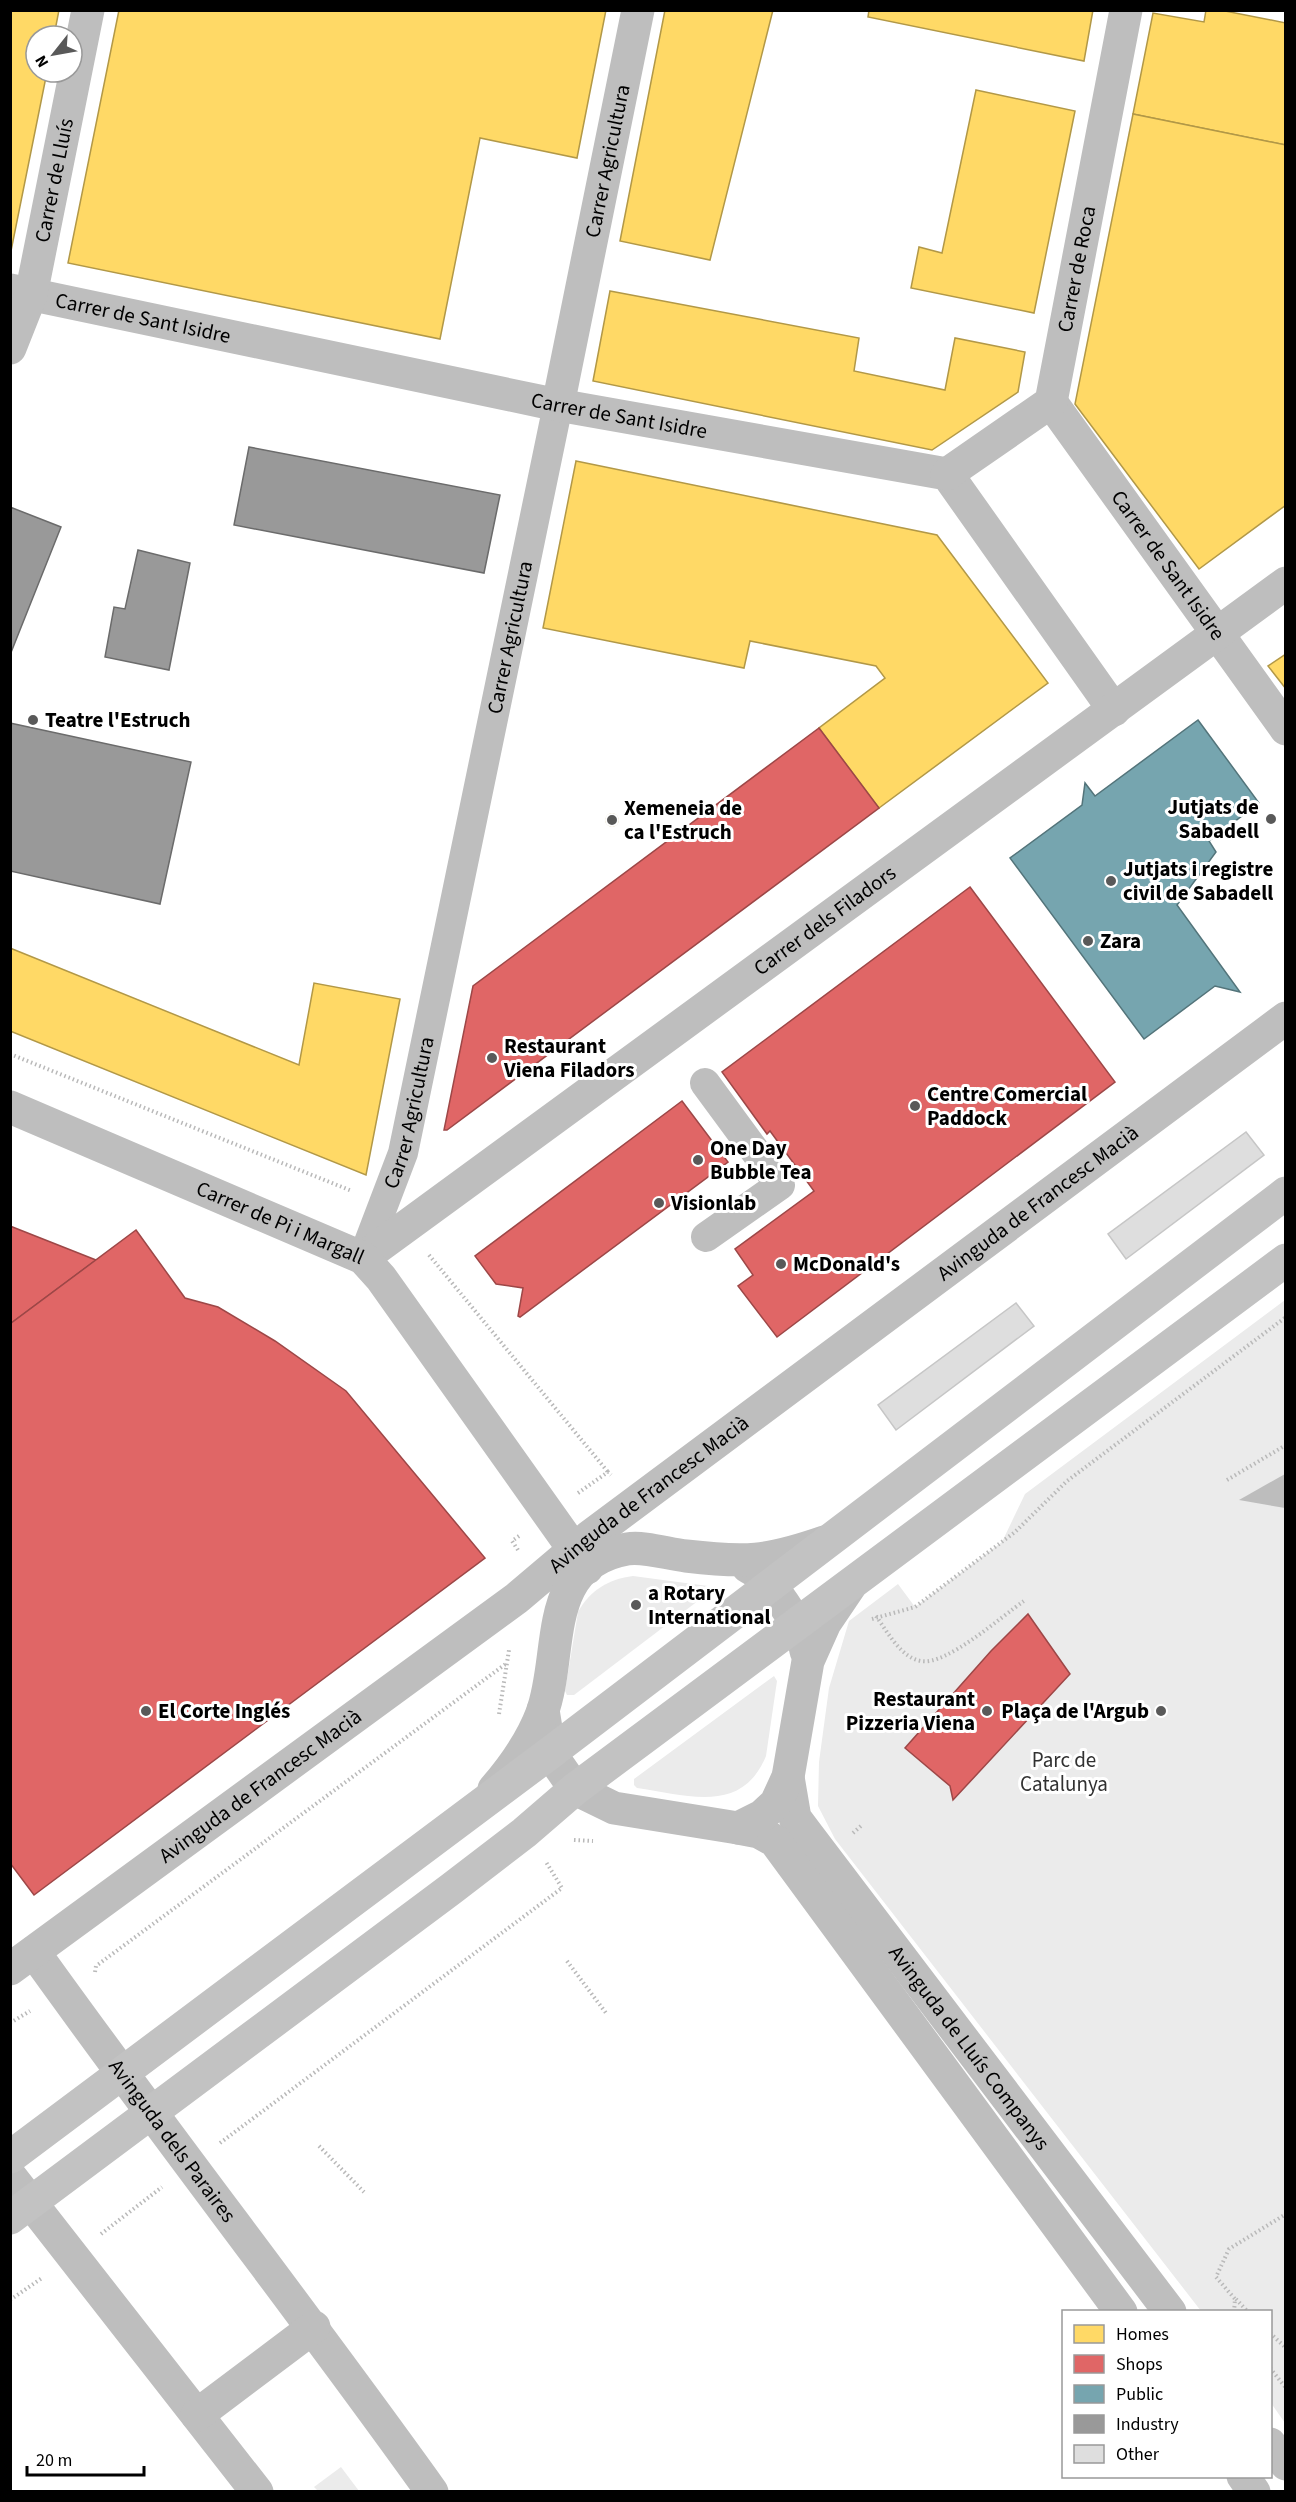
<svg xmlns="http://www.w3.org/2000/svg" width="1296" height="2502" viewBox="0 0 1296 2502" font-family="'Source Sans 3',sans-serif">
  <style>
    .green { fill: #ebebeb }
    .water { fill: #bdbdbd }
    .homes { fill: #ffd966; stroke: #b29847; stroke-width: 1.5 }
    .shops { fill: #e06666; stroke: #9d4747; stroke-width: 1.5 }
    .public { fill: #76a5af; stroke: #53747a; stroke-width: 1.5 }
    .industry { fill: #999; stroke: #6b6b6b; stroke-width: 1.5 }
    .building { fill: #dedede; stroke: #c6c6c6; stroke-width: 1.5 }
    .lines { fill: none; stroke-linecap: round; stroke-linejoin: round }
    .path { stroke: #b9b9b9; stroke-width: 4; stroke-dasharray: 1.5 3; stroke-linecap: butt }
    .pedestrian { stroke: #bebebe; stroke-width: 30 }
    .minor { stroke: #bebebe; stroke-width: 33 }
    .tertiary { stroke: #bebebe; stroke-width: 33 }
    .secondary { stroke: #c2c2c2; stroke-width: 33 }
    .poi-dot { fill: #595959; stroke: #fff; stroke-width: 2 }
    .labels { text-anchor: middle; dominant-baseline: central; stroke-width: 6; stroke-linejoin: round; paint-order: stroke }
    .street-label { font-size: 21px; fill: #000; stroke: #fff }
    .poi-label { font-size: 21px; font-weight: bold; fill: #000; stroke: #fff; text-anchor: start }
    .park-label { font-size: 21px; fill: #313131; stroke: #fff }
  </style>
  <rect width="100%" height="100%" fill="#fff"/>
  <g class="green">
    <path d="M1285,1300V2423L1271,2403L1270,2312L1201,2311L835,1839L818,1806L819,1762L829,1688L849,1621L898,1584L915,1607L1002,1542L1025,1494Z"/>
    <path d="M633,1576L708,1586L711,1591L574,1695H567L565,1691L578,1612C590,1590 609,1579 633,1576Z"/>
    <path d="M774,1676L777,1681L766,1756C742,1815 687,1795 637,1788L634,1785V1779Z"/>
    <path d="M341,2467L359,2491H318L314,2487Z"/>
  </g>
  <path class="water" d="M1285,1474V1508L1239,1500Z"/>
  <g class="homes">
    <path d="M10,10H59L54,36H36V72H47L10,256Z"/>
    <path d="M119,10H606L577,158L480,138L440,339L68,263Z"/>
    <path d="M665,10H773L710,260L620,241Z"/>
    <path d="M869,10H1093L1084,61L868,17Z"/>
    <path d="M1206,10H1220L1286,23V145L1133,114L1153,13L1204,22Z"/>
    <path d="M976,90L1075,111L1034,313L911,288L919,247L942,253Z"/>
    <path d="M1133,114L1286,145V505L1199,569L1075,404Z"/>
    <path d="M610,291L859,338L854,371L945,390L955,338L1025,352L1018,392L932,450L593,381Z"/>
    <path d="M576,461L937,535L1048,683L879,808L819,728L885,678L876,666L750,641L744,668L543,628Z"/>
    <path d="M1286,654V689L1268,666Z"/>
    <circle cx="612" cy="820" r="6"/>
    <path d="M10,948L299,1065L314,983L400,999L366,1175L10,1031Z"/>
  </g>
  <g class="shops">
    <path d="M819,728L879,808L447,1130H444L473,986Z"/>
    <path d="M970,887L1115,1082L777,1337L738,1286L753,1275L735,1249L814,1191L770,1131L767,1134L722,1072Z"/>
    <path d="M682,1101L728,1162L520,1317L518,1316L523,1288L496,1284L475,1256Z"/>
    <path d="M10,1226L96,1260L10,1324Z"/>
    <path d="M136,1230L185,1298L218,1307L275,1341L346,1391L485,1558L34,1895L10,1863V1324Z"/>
    <path d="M1028,1614L1070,1674L953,1800L950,1786L905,1748L991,1651Z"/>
  </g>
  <path class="public" d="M1198,720L1259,803L1209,841L1216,852L1177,905L1240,992L1215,986L1144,1039L1010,858L1082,805L1085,783L1095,796Z"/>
  <g class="industry">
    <path d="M249,447L500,495L484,573L234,525Z"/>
    <path d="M10,507L61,527L10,655Z"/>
    <path d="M138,550L190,563L169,670L105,657L114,607L125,609Z"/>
    <path d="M10,723L191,762L160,904L10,871Z"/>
  </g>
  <g class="building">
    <path d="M1246,1132L1264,1155L1126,1259L1108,1234Z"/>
    <path d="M1016,1303L1034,1326L896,1430L878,1405Z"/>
  </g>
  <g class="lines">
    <g class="path">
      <path d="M10,1054L352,1191"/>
      <path d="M429,1255L608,1472"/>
      <path d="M1227,1480L1286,1445"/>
      <path d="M578,1493L608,1472L611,1475"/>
      <path d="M518,1550L512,1541L519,1536"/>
      <path d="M876,1616C887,1631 901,1658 921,1661C946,1666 1002,1616 1024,1601"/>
      <path d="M872,1619L915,1607L1015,1532L1067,1481L1286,1317"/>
      <path d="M499,1714L509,1650"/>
      <path d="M853,1833L861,1826"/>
      <path d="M574,1840L593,1841"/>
      <path d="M567,1961L606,2013"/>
      <path d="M95,1972L96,1966L507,1663"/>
      <path d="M10,2023L30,2011"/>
      <path d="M220,2143L562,1888L546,1862"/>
      <path d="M319,2146L364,2192"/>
      <path d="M101,2234L162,2187"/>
      <path d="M1236,2299L1248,2312"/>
      <path d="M10,2300L42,2278"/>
      <path d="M1234,2312L1235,2299L1216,2277L1229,2249L1286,2214"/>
      <path d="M1270,2333L1286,2348"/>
      <path d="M1270,2368L1286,2388"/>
    </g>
    <g class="pedestrian">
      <path d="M705,1083L780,1185L706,1237"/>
      <path id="s1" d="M363,1258L403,1153L558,405"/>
    </g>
    <g class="minor">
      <path id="s2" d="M10,290L558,405L947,474L1114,710"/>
      <path id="s3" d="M10,348L31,295L88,10"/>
      <path id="s4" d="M1051,402L1286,729"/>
      <path id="s5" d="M558,405L638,10"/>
      <path id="s6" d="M947,474L1051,402L1126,10"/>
      <path id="s7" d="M363,1258L1286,583"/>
      <path id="s8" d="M788,1777L795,1818L807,1834L1170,2312"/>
      <path d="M738,1828L759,1832L775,1841L1121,2312"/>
      <path id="s9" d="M34,1952C164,2134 302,2310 432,2492"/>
      <path id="s10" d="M10,1969L517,1598L589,1537L1286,1018"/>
      <path d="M10,2176L257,2492"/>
      <path d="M197,2415L314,2327"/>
      <path d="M1270,2444L1286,2464"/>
      <path d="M1243,2476L1254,2492"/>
    </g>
    <g class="tertiary">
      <path id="s11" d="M10,1107L363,1258L381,1278L587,1568"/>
      <path d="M748,1567C770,1577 802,1627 806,1651"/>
      <path d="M543,1710L550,1753L575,1789L614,1808L738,1828L762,1816L776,1803L788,1777L808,1661L825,1623L850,1586"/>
      <path d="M494,1789C514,1766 531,1742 542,1713C564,1654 540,1564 627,1549C644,1546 668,1554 686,1556C746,1563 766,1562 824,1542"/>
    </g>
    <g class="secondary">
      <path d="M10,2157L550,1753L1286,1193"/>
      <path d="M10,2218L451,1889L524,1833L575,1789L1286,1260"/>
    </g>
  </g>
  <g class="poi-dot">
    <circle cx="33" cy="720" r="6"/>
    <circle cx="1271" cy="819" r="6"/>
    <circle cx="612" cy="820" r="6"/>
    <circle cx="1111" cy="881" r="6"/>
    <circle cx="1088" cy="941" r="6"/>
    <circle cx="492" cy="1058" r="6"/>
    <circle cx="915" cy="1106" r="6"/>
    <circle cx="698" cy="1160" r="6"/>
    <circle cx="659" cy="1203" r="6"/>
    <circle cx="781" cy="1264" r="6"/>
    <circle cx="636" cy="1605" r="6"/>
    <circle cx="146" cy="1711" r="6"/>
    <circle cx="987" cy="1711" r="6"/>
    <circle cx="1161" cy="1711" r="6"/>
  </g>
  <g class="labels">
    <g class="street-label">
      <text stroke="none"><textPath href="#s5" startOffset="249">Carrer Agricultura</textPath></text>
      <text stroke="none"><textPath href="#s3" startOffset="174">Carrer de Lluís</textPath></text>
      <text stroke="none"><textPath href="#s6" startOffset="262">Carrer de Roca</textPath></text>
      <text stroke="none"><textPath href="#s2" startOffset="136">Carrer de Sant Isidre</textPath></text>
      <text stroke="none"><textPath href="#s2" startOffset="622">Carrer de Sant Isidre</textPath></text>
      <text stroke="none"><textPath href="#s4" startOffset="201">Carrer de Sant Isidre</textPath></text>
      <text stroke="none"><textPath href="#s1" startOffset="639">Carrer Agricultura</textPath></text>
      <text stroke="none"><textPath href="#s7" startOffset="572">Carrer dels Filadors</textPath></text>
      <text stroke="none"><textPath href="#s1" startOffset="153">Carrer Agricultura</textPath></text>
      <text stroke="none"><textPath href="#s10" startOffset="1282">Avinguda de Francesc Macià</textPath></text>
      <text stroke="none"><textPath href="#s11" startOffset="294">Carrer de Pi i Margall</textPath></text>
      <text stroke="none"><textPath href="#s10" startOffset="796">Avinguda de Francesc Macià</textPath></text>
      <text stroke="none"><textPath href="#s10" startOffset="310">Avinguda de Francesc Macià</textPath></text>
      <text stroke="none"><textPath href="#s8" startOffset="330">Avinguda de Lluís Companys</textPath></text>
      <text stroke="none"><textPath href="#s9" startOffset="234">Avinguda dels Paraires</textPath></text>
    </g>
    <g class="poi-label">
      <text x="45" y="720">Teatre l'Estruch</text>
      <text x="1259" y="807" text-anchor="end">Jutjats de<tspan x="1259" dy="24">Sabadell</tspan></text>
      <text x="624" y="808">Xemeneia de<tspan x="624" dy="24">ca l'Estruch</tspan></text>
      <text x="1123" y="869">Jutjats i registre<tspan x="1123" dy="24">civil de Sabadell</tspan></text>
      <text x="1100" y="941">Zara</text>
      <text x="504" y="1046">Restaurant<tspan x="504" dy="24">Viena Filadors</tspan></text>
      <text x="927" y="1094">Centre Comercial<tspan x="927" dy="24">Paddock</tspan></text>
      <text x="710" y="1148">One Day<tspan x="710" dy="24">Bubble Tea</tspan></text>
      <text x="671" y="1203">Visionlab</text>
      <text x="793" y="1264">McDonald's</text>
      <text x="648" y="1593">a Rotary<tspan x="648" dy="24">International</tspan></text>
      <text x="975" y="1699" text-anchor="end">Restaurant<tspan x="975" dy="24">Pizzeria Viena</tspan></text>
      <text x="158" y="1711">El Corte Inglés</text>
      <text x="1149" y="1711" text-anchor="end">Plaça de l'Argub</text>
    </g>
    <g class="park-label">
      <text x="1064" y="1760">Parc de<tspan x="1064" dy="24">Catalunya</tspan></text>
    </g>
  </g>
  <rect width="1296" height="2502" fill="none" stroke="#000000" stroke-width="24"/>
  <rect x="1062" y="2310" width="210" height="168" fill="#ffffff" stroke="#999999" stroke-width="1.5"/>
  <rect x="1074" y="2325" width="30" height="18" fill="#ffd966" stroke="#999999" stroke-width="1.5"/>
  <text x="1116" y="2340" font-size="18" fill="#000000">Homes</text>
  <rect x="1074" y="2355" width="30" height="18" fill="#e06666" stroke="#999999" stroke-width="1.5"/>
  <text x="1116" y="2370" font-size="18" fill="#000000">Shops</text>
  <rect x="1074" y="2385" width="30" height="18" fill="#76a5af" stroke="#999999" stroke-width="1.5"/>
  <text x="1116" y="2400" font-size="18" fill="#000000">Public</text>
  <rect x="1074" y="2415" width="30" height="18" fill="#999999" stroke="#999999" stroke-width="1.5"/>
  <text x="1116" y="2430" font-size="18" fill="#000000">Industry</text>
  <rect x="1074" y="2445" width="30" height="18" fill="#dedede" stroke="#999999" stroke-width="1.5"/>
  <text x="1116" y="2460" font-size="18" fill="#000000">Other</text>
  <g transform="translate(54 54) rotate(239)"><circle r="28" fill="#ffffff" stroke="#999999" stroke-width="1.5"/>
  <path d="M0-4.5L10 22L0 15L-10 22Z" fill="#595959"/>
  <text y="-9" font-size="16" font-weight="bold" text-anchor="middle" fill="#000000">N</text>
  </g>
  <path d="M27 2466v9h117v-9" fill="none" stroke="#000000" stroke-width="3"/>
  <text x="36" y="2466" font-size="18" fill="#000000" stroke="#ffffff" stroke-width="4.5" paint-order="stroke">20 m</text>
</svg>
